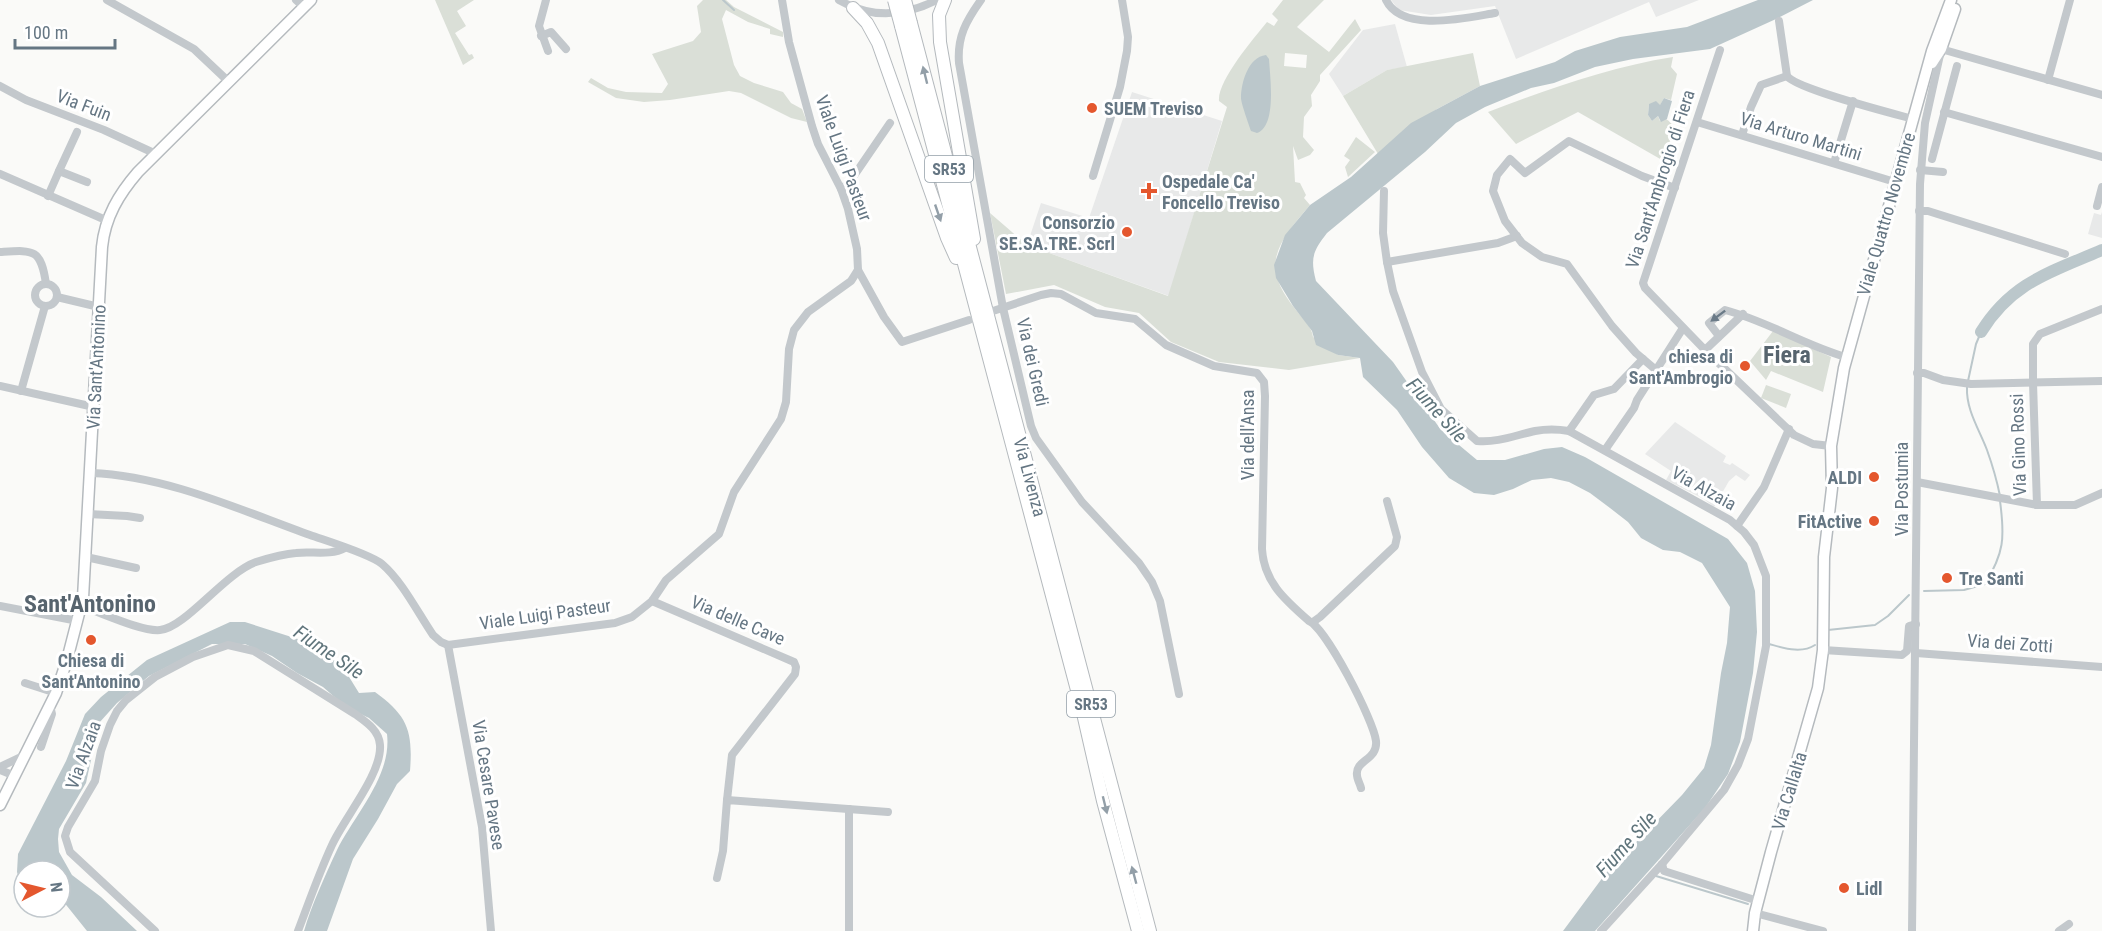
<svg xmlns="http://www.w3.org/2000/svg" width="2102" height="931" viewBox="0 0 2102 931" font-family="'Roboto Condensed',sans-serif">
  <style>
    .built { fill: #e8e9e9 }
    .green { fill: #dadfd7; fill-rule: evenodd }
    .water { fill: #bbc7cb }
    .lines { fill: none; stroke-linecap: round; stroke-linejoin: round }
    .stream { stroke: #bbc7cb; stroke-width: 2 }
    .river { stroke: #bbc7cb; stroke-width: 12 }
    .major-casing { stroke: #b5babe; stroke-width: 13 }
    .highway-casing { stroke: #b4b9bd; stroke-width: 14 }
    .minor { stroke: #c3c8cc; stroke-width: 8 }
    .major { stroke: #fff; stroke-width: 10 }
    .highway { stroke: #fff; stroke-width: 12 }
    .highway-bridge-casing { stroke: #b4b9bd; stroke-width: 14; stroke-linecap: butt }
    .highway-bridge { stroke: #fff; stroke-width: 12 }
    .oneway { fill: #939fa8 }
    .oneway2 { fill: #6a7a87 }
    .poi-dot { fill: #e4572e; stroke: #fff; stroke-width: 2 }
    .labels { text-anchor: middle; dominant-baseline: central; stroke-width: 6; stroke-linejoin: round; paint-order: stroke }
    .shield { fill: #fff; stroke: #939fa8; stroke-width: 1.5 }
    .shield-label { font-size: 16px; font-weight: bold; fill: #657683 }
    .street-label { font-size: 18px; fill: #657683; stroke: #fff }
    .poi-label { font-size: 18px; font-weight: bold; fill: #657683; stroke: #fff; text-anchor: start }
    .water-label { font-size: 20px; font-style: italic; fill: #60757c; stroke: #fff }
    .district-label { font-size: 24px; font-weight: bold; fill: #57646e; stroke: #fff }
  </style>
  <rect width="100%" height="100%" fill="#fafaf8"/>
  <g class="built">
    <path d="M1391,0H1699L1656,17L1649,2L1516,59L1495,6L1431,15L1399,10Z"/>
    <path d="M1395,24L1407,67L1387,70L1343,96L1329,74L1363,30Z"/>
    <path d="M1132,92L1222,121L1169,296L1027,245L1041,203L1089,218Z"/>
    <path d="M2102,212V238L2088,234L2094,213L2101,215Z"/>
    <path d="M1675,422L1726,456L1723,462L1730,465L1732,463L1750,475L1745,481L1736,475L1729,481L1714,507L1704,499L1666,480L1671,471L1645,454Z"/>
  </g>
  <g class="green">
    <path d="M435,0H474L457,11L466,26L455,33L469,55L472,54L474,58L463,65Z"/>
    <path d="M703,0H726L734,7L783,32V37L770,34V29L748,22L726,10L722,19L734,65L740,76L754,83L783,92L791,103L802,109L807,122L791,118L741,93L729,91L670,100L644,102L616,98L588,82L591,78L608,88L626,92L662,93L668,84L652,54L693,41L701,32L697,6Z"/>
    <path d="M1283,0H1324L1297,27L1329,52L1355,19L1361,30L1320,75V81L1311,95L1312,106L1304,117L1303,137L1314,150L1310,155L1298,160L1293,146L1295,182L1300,183L1306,195L1304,198L1310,205C1277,244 1259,265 1296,310C1303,319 1312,327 1313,337L1338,355L1360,358L1289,370L1219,362L1171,342L1139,313L1105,307L1054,285L1006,294L990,213L1027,245L1168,296L1227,107L1219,101C1217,81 1254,38 1267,22L1274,26L1278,20L1272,14ZM1285,53L1307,55L1306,68L1284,66Z"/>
    <path d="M1473,53L1480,86L1437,109L1378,154L1343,96L1387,70Z"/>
    <path d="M1673,57L1671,67L1677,74L1671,100L1664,98L1660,106L1649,104L1648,115L1652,121L1658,116L1660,121L1666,119C1680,127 1670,139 1666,151L1667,152V156L1662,160L1578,112L1516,144L1488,112C1549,89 1609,67 1673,57Z"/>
    <path d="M1356,137L1375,152L1348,177L1345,167L1350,160L1344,156Z"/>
    <path d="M1773,331L1831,357L1823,392L1771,371L1766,380L1750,361Z"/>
    <path d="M1766,385L1791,394L1786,408L1761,398Z"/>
  </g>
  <g class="water">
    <path d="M1758,0H1813L1776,19L1710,49L1633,59L1595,67L1554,83L1531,88L1485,107L1456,123L1425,152L1327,233C1313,251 1310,258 1316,281L1393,362L1441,430L1477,460H1505L1544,449L1562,447L1585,457L1728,539L1747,563L1755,591L1757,632L1753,673L1740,742L1728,774L1705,808L1595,931H1563L1606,873L1682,795L1704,768L1711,745L1721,673L1727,643L1730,607L1702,563L1680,552L1663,550L1641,538L1628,522L1610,508L1590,493L1569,482L1551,478L1532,480L1513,489L1494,495L1474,493L1449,478L1422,447L1397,410L1363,377L1360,358L1338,355L1316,345L1312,331L1293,306L1276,278L1274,265L1285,235L1310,205L1351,177L1411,123L1480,86L1555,62L1575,51L1620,37L1687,27Z"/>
    <path d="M1266,55L1269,59C1270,77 1277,126 1257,133L1251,131C1249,125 1241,103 1241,98C1241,83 1248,57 1266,55Z"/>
    <path d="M1664,98L1672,101L1667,119L1661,122L1658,116L1652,121L1648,115L1649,104L1656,101L1660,105Z"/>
    <path d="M230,622H245L304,641L324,650L346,672L359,693L375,692C408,716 413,731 410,771L397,784L378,819L353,859L327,931H304C312,904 325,876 337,850C355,814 392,776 387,734L369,718L346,707L323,687L297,673L272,656L245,644H212L149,676L117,703L99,723L86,783L59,829L58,839L59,852L72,875L101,897L137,931H87L63,901H60V871H24V891L22,890L17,872L18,854L66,761L85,714L101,697L147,660Z"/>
  </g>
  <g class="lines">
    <g class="stream">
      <path d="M723,0L734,10"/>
      <path d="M1968,381L1976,344L1981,332"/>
      <path d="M1967,387C1966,410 1979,429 1987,450C1992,464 1997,481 2000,496"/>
      <path d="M1924,591L1964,590L1985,584C2004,553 2005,538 2000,501"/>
      <path d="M1828,630L1875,625L1888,616L1909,595"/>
      <path d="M1769,644C1784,648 1801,654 1815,645"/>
      <path d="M1656,876L1748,904"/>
    </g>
    <path class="river" d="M1981,332C2012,282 2051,272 2102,250"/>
    <defs>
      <g id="major">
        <path d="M1932,63L1941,49L1955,9"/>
        <path d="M0,805L56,693L67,660L83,598L102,247C105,217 119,194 138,172L311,0"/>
        <path d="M1753,931L1755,913L1771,852L1818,688L1823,650L1824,557L1832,488L1831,446L1844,368L1932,51L1951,0"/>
      </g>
      <g id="highway">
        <path d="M945,0L939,15L940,42L974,239"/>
        <path d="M853,8L867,23L878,43L947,238L956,258"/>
        <path d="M911,23L1150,931"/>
        <path d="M901,26L1082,709L1103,801L1138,931"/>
      </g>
    </defs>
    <use href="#major" class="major-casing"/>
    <use href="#highway" class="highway-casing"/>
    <g class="minor">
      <path d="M107,0L194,49L229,82"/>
      <path d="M296,0L304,7"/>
      <path d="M546,0L539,26L548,51"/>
      <path d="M839,0C871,19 905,16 937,0"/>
      <path d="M981,0C966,21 957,37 959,63L1003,308L1031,426L1036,438L1082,502L1139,563L1152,582L1160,601L1179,694"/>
      <path d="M1386,0C1402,33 1465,18 1495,13"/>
      <path d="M1779,21L1787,76C1797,89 1891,113 1913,119"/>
      <path d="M541,36L551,32L566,49"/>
      <path d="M1720,50L1643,283L1645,288L1705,350L1794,435L1813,444L1831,446"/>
      <path d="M1935,50L1941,49L2102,95"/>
      <path d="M2048,80L2070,0"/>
      <path d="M0,86L26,100L104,130L156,154"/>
      <path d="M1944,112L2102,157"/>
      <path d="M1697,122L1895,182"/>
      <path d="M1742,135L1751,107L1761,85L1787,76"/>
      <path d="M1932,159L1957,66"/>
      <path d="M1834,163L1853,101"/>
      <path d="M1920,170L1943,172"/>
      <path d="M59,171L77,132"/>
      <path d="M0,174L108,221"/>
      <path d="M1093,176L1120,87L1127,51L1128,37L1122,0"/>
      <path d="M841,189L849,183L890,123"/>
      <path d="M1384,191L1383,233L1387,262L1393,291L1422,372L1441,409L1477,441C1497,443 1516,435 1535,431C1546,429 1557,429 1569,431L1730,520L1744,532L1754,545L1766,576V646L1748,739L1738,765L1724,790L1662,864L1601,931"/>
      <path d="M48,196L59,171L87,182"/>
      <path d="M2097,206L2102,187"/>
      <path d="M1919,211H1928L2065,254"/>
      <path d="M0,252C33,250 41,248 46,284"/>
      <path d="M1387,262L1498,243L1517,236"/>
      <path d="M858,270L884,317L902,342L969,320"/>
      <circle cx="46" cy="295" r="11"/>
      <path d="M57,297L99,307"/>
      <path d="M993,311L1041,295L1051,293L1061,294L1096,313L1135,319L1166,345L1214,366L1257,373L1264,382L1265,396L1262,549C1264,582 1285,600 1309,621C1326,628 1374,721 1376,741C1378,760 1355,760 1357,775C1357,779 1360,784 1361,788"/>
      <path d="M1719,336L1709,323L1725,310C1767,321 1804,345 1846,357"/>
      <path d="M1705,350L1743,314"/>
      <path d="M1656,370L1636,353L1612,326L1567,264L1542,257L1522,243L1505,221L1493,191L1497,175L1510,159L1525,173L1569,141L1642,176L1675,188"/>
      <path d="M1917,373H1924L1943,380L1971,384L2102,381"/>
      <path d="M0,386L94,407"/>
      <path d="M21,391L45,306"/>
      <path d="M1569,431L1594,395L1614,389L1643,359"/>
      <path d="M1605,450L1634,408L1637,400L1683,328"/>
      <path d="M91,473C167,476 240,510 310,535C327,541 370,554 382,564C402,581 418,613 433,635L441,642L448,645L615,623L632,617L652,601L666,580L719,534L734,492L781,419L786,402L789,349L794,330L808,312L851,281L858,270L857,249L848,209L841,189L818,144L812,126L789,42L782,0"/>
      <path d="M1917,482L2037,505H2075L2102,493"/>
      <path d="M2037,505L2033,383V344L2040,334L2102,309"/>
      <path d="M88,514L127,516L140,518"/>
      <path d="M1737,526L1764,487L1789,429"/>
      <path d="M86,557L136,568"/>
      <path d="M652,601L794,662L796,667L795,674L732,755L727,800"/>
      <path d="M0,606L78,621"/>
      <path d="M81,606C100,612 142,632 160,630C185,628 225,573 256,562C269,558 282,554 296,553C312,551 330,556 345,548"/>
      <path d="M1313,622L1320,617L1395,546L1397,537L1387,501"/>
      <path d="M448,645L482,827L491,931"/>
      <path d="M1823,650L1902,655L1907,651L1909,626L1916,624"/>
      <path d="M1916,653L2102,667"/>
      <path d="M25,683L56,693"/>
      <path d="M41,747L52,714L50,706"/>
      <path d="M0,767L25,755"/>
      <path d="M0,770L15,776"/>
      <path d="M1662,864L1664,871L1758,901"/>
      <path d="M717,878L723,851L727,800L888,812"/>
      <path d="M1755,913L1823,931"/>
      <path d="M155,931L70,852L65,836L68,827L95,781L101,751L110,725L117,711L126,700L155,677L193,657L228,645L254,651L355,714C366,722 379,730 380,745C382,774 344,818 332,845C319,873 309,902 298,931"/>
      <path d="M849,931V809"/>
      <path d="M1912,931L1920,184L1925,123L1940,55"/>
      <path d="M2059,931L2069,924"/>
    </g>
    <use href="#major" class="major"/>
    <use href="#highway" class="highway"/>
    <defs>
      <g id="highway-bridge">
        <path d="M894,0L901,26"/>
        <path d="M905,0L911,23"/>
      </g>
    </defs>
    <use href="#highway-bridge" class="highway-bridge-casing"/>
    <use href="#highway-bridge" class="highway-bridge"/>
  </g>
  <defs><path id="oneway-solid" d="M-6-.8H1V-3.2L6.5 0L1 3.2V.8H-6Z" transform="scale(1.5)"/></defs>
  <g class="oneway">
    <use href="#oneway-solid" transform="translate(925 75) rotate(-104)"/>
    <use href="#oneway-solid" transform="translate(938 213) rotate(71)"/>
    <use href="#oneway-solid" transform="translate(1105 805) rotate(76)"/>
    <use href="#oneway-solid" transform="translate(1134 875) rotate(-105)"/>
  </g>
  <use class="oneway2" href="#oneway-solid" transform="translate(1718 316) rotate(143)"/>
  <g class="poi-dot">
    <circle cx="1092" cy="108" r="6"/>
    <path d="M1146 182h6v6h6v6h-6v6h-6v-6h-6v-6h6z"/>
    <circle cx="1127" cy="232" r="6"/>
    <circle cx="1745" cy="366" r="6"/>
    <circle cx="1874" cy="477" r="6"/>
    <circle cx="1874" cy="521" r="6"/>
    <circle cx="1947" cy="578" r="6"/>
    <circle cx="91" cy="640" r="6"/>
    <circle cx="1844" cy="888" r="6"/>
  </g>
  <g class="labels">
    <g class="shield">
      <rect x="925" y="156" width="48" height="26" rx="4.5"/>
      <rect x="1067" y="691" width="48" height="26" rx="4.5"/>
    </g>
    <g class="shield-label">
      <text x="949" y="169">SR53</text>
      <text x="1091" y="704">SR53</text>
    </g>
    <g class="street-label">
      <text transform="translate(84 105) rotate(21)">Via Fuin</text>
      <text transform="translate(1801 136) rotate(17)">Via Arturo Martini</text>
      <text transform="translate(844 158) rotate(70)">Viale Luigi Pasteur</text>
      <text transform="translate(1660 179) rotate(-72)">Via Sant'Ambrogio di Fiera</text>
      <text transform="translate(1886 214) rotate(-74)">Viale Quattro Novembre</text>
      <text transform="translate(1033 362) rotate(77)">Via dei Gredi</text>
      <text transform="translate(96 367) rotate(-87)">Via Sant'Antonino</text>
      <text transform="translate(1247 435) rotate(-90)">Via dell'Ansa</text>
      <text transform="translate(2018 445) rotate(-92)">Via Gino Rossi</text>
      <text transform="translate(1030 477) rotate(75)">Via Livenza</text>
      <text transform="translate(1704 488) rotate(29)">Via Alzaia</text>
      <text transform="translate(1901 489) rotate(-90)">Via Postumia</text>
      <text transform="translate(545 614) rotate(-8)">Viale Luigi Pasteur</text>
      <text transform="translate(738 620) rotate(23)">Via delle Cave</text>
      <text transform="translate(2010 643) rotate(4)">Via dei Zotti</text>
      <text transform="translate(83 755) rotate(-70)">Via Alzaia</text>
      <text transform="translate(489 785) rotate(81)">Via Cesare Pavese</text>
      <text transform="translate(1789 791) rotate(-73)">Via Callalta</text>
    </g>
    <g class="poi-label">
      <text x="1104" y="108">SUEM Treviso</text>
      <text x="1162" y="181">Ospedale Ca'<tspan x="1162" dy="21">Foncello Treviso</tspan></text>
      <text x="1115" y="222" text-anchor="end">Consorzio<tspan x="1115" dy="21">SE.SA.TRE. Scrl</tspan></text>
      <text x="1733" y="356" text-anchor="end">chiesa di<tspan x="1733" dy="21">Sant'Ambrogio</tspan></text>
      <text x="1862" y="477" text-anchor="end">ALDI</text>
      <text x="1862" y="521" text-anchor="end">FitActive</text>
      <text x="1959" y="578">Tre Santi</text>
      <text x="91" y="660" text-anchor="middle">Chiesa di<tspan x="91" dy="21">Sant'Antonino</tspan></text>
      <text x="1856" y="888">Lidl</text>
    </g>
    <g class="water-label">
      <text transform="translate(1437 410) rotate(48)">Fiume Sile</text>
      <text transform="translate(329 652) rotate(34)">Fiume Sile</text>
      <text transform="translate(1626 844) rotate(-48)">Fiume Sile</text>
    </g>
    <g class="district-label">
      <text x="1787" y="355">Fiera</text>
      <text x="90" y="604">Sant'Antonino</text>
    </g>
  </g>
  <g transform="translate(42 889) rotate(83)"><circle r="28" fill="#ffffff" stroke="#c1c8cd" stroke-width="1.5"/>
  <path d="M0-4.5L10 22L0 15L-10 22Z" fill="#e4572e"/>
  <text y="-9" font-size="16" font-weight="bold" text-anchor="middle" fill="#657683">N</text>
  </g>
  <path d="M15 39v9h100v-9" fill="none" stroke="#657683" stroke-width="3"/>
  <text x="24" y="39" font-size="18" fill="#657683" stroke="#ffffff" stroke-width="4.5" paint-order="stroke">100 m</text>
</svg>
